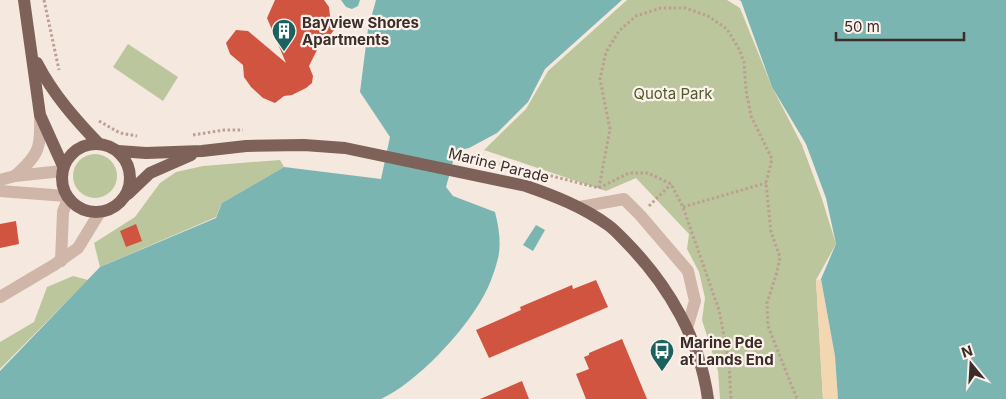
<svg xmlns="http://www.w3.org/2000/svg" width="1006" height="399" viewBox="0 0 1006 399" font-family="Inter,sans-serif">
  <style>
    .green { fill: #bcc69c }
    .sand { fill: #f3d6b2 }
    .water { fill: #7ab5b2 }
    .building { fill: #d15440 }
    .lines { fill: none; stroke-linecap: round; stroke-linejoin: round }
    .path { stroke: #bb9f92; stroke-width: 3; stroke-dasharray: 2.5 2.5; stroke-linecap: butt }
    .minor { stroke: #cfb6a8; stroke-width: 12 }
    .major { stroke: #7e6159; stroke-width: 12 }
    .labels { text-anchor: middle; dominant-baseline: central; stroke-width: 4.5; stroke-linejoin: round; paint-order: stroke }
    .poi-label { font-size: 15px; font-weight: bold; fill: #3b2d29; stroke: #fcf2eb; text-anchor: start }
    .park-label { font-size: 15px; fill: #4f5c2a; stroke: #fcf2eb }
    .street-label { font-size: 15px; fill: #3b2d29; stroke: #fcf2eb }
  </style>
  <rect width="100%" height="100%" fill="#f5e8de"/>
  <g class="green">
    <path d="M627,0H727L740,8L772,87L802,145L822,199L836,244L816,280L823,399H720L718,371L702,320L705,298L699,272L687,249L689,234L636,178L606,191L484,150L526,109L548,71Z"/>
    <path d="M128,44L178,77L163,101L113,67Z"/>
    <circle cx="95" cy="176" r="22"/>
    <path d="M280,160L284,167L222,203L216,217L100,267L94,243L135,217L160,183L176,172L203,166Z"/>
    <path d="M73,276L88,280L0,369V342L34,322L47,287Z"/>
  </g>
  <path class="sand" d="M821,279L835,356L838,399H823L816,280Z"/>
  <g class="water">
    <path d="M341,0H360L358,6L352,9L346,7Z"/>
    <path d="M376,0H622L545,69L528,102L497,133L469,148L456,151L446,187L453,196L495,212C499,227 502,247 497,262C494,273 489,287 483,297C464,332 416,383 381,399H0V371L100,267L216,218L222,203L284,167L381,179L390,137L360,92L368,29Z"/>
    <path d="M739,0H1006V399H838L835,356L821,279L836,244L826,198L806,144L772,87L741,1Z"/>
    <path d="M536,225L545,230L533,251L523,245Z"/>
  </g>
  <g class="building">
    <path d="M275,0H324L329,7L330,16L335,25V29L330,35L323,38L309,66L313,76L312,83L306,88L292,95L284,96L275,103L263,98L251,87L244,77L243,65L230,54L226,43L236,30L248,31L286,63L267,18Z"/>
    <path d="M16,221L19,244L0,248V224Z"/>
    <path d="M136,224L142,241L126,247L120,231Z"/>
    <path d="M596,280L608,307L489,358L476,330L521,310L520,307L572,285L573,289Z"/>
    <path d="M622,339L647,399H586L576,374L589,369L584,357L589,355V353Z"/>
    <path d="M522,381L529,399H480Z"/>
  </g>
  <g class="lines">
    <g class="path">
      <path d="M44,0L59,70"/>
      <path d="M99,121L120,133L137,136"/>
      <path d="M193,135L224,130H243"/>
      <path d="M480,160L508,165"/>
      <path d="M536,172L599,188L629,173H648L671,184L683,207L719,310L729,362L731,399"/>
      <path d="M599,188L610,129L600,79L606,52L619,31L636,16L661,8H685L708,16L727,29L739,49L744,62L746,90L751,116L772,159L766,183L771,232L780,257L777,272L767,303L768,326L797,399"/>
      <path d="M649,206L671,184"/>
      <path d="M683,207L766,183"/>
    </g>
    <g class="minor">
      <path d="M15,176C40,154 41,147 40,115"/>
      <path d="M0,180L15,176L62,171"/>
      <path d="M0,191L66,196"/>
      <path d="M580,207L624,199L640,215L688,271L695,301L687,328"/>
      <path d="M61,261L63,212L68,199"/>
      <path d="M0,297L54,265L78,248L100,212"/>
    </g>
    <g class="major">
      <path d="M24,0L40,115L63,166"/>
      <path d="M37,63C53,94 75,119 99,144"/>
      <circle cx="96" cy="178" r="34"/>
      <path d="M118,151L146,153L202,151L246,146L304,145L345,148L526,186C555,196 583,207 608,225C615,230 621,237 627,243C669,286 700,340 708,399"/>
      <path d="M128,194L150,173L191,155"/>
    </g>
  </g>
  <defs>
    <symbol id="building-pin" viewBox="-11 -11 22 30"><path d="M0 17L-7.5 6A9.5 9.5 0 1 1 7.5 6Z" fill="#1a615f" stroke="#fcf2eb"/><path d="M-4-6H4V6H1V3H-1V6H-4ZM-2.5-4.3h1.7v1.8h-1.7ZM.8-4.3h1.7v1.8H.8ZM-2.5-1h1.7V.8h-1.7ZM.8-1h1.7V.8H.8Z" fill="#fff"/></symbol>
    <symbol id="bus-pin" viewBox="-11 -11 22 30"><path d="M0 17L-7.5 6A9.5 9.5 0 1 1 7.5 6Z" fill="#1a615f" stroke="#fcf2eb"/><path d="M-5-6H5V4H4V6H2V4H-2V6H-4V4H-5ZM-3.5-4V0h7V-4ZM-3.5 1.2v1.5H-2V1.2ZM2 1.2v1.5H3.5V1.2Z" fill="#fff"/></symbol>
  </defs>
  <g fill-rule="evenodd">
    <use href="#building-pin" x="270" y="17" width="28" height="38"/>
    <use href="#bus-pin" x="648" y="337" width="28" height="38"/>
  </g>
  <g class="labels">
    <g class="poi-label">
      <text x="302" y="22">Bayview Shores<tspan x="302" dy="17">Apartments</tspan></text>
      <text x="680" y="342">Marine Pde<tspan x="680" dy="17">at Lands End</tspan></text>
    </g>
    <g class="park-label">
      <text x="673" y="93">Quota Park</text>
    </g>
    <g class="street-label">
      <text transform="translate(499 165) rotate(14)">Marine Parade</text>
    </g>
  </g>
  <g transform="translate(971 364) rotate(342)" stroke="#fcf2eb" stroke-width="4" paint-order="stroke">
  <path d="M0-4L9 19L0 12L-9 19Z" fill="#3b2d29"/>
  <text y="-8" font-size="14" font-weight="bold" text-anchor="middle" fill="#3b2d29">N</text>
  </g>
  <path d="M836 32v8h128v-8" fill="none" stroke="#3b2d29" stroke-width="2.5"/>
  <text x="844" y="32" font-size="15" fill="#3b2d29" stroke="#fcf2eb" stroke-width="4" paint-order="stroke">50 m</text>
</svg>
